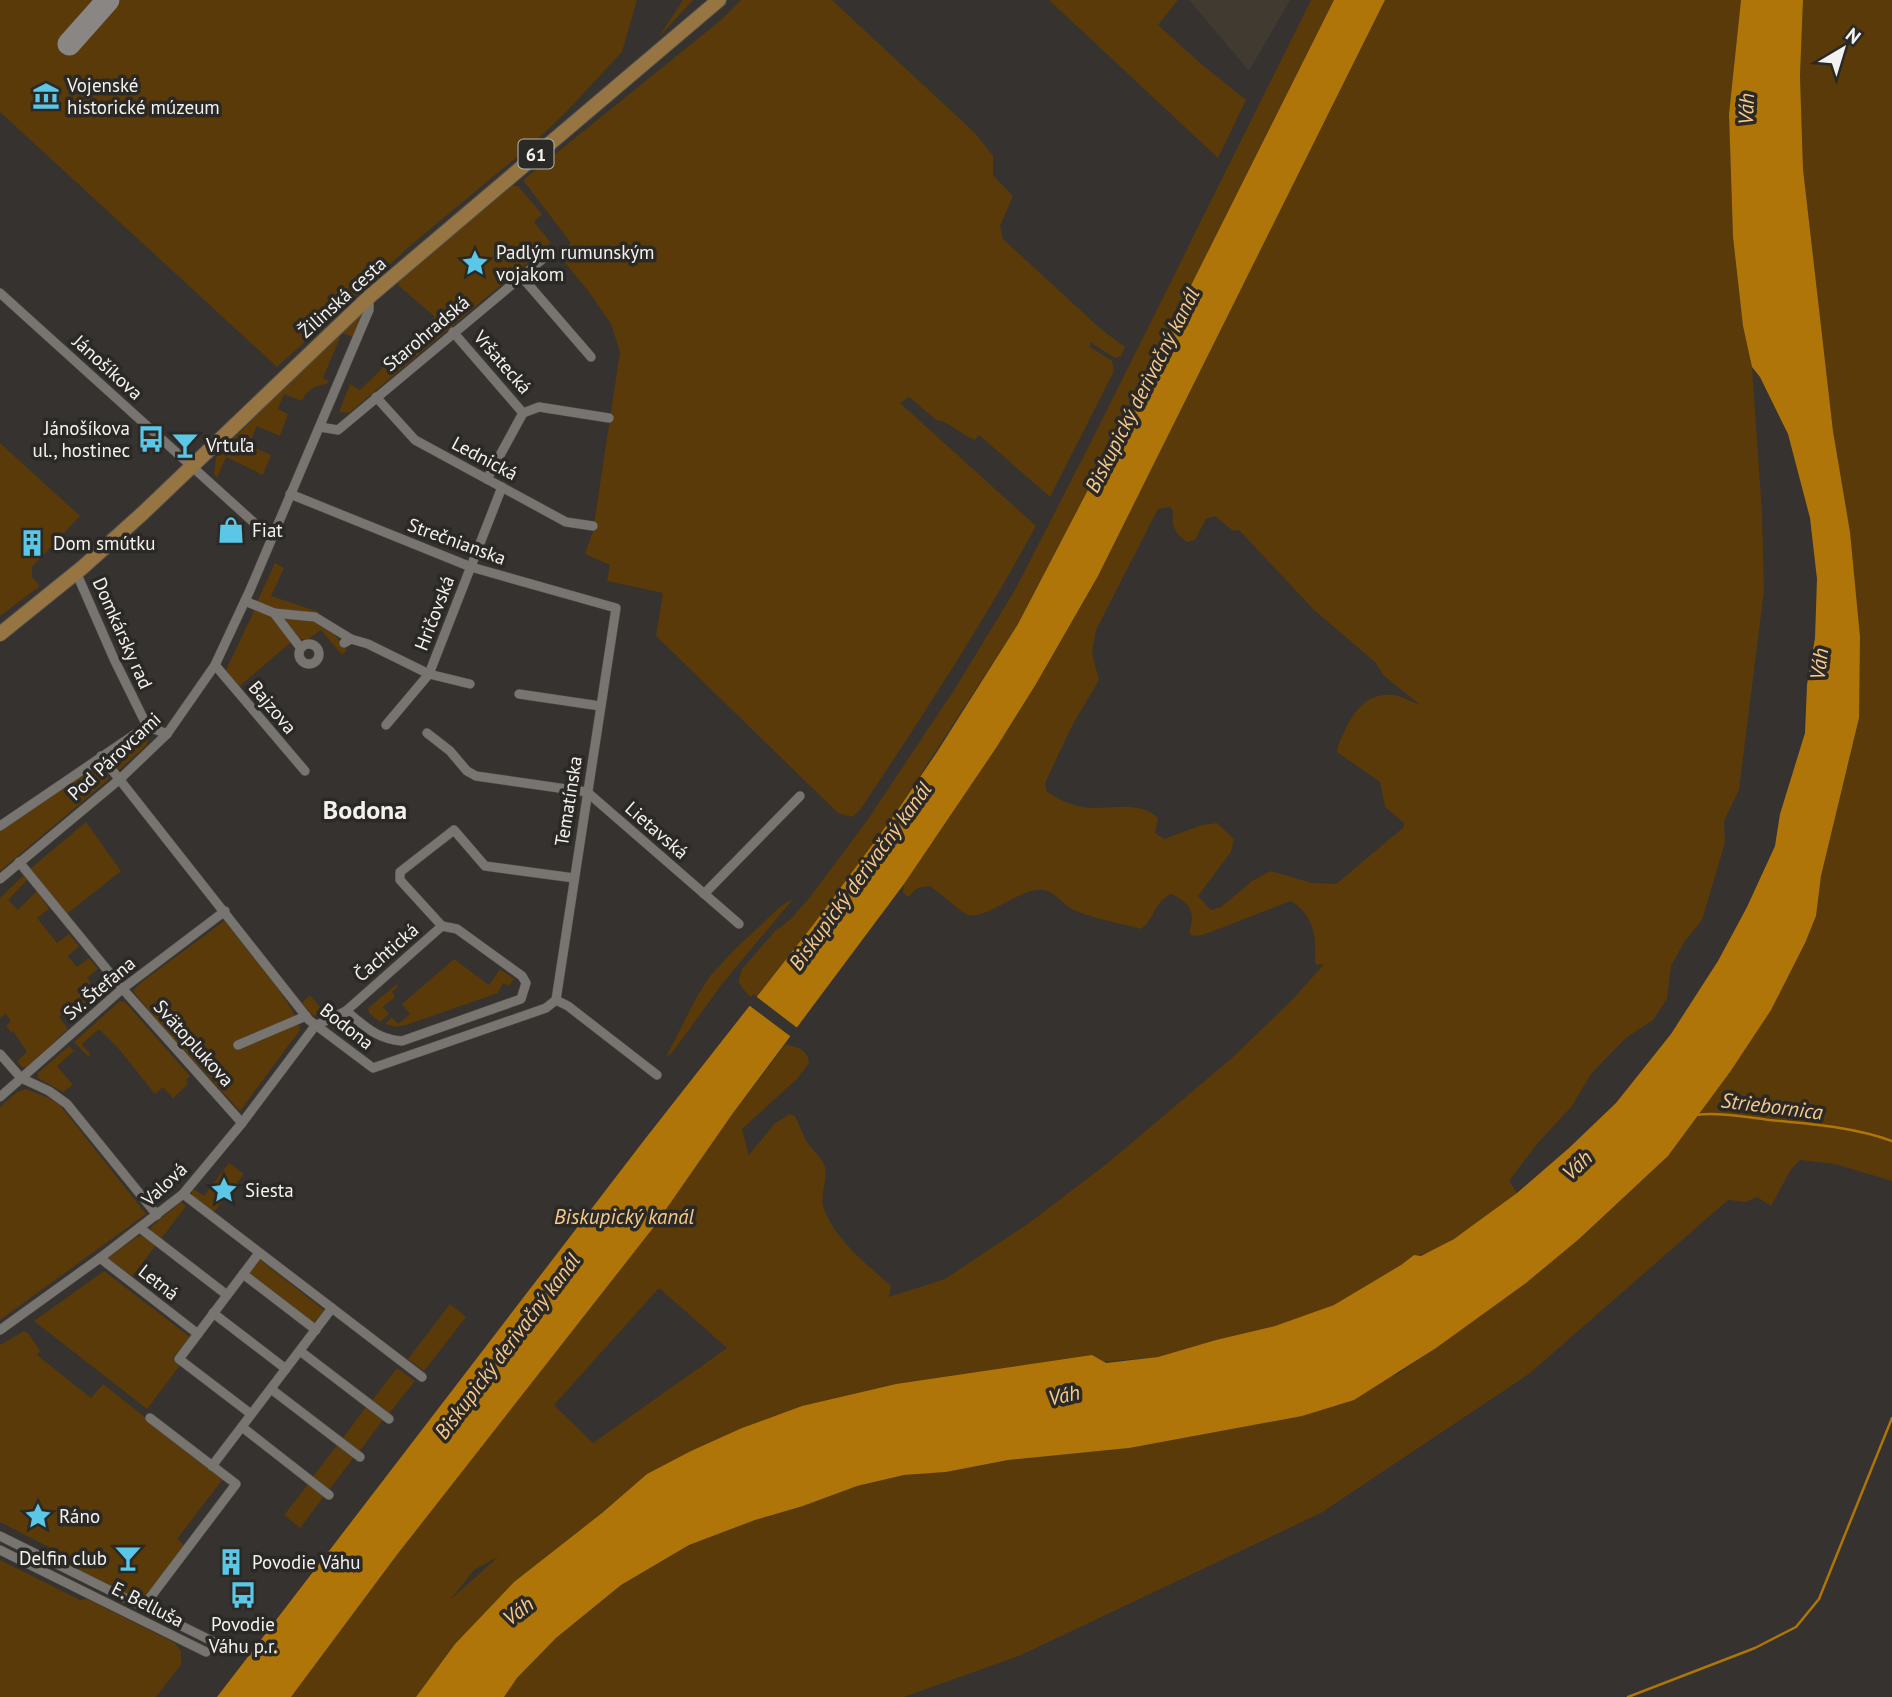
<svg xmlns="http://www.w3.org/2000/svg" width="1892" height="1697" viewBox="0 0 1892 1697" font-family="'PT Sans',sans-serif">
  <style>
    .built { fill: #413a31 }
    .green { fill: #593a08; fill-rule: evenodd }
    .water { fill: #af7509 }
    .pier { fill: #35322f }
    .lines { fill: none; stroke-linecap: round; stroke-linejoin: round }
    .stream { stroke: #af7509; stroke-width: 2.5 }
    .taxiway { stroke: #898684; stroke-width: 23 }
    .street-casing { stroke: #514e4b; stroke-width: 10 }
    .primary-casing { stroke: #514e4b; stroke-width: 16 }
    .street { stroke: #787470; stroke-width: 9 }
    .primary { stroke: #967543; stroke-width: 14 }
    .labels { text-anchor: middle; dominant-baseline: central; stroke-width: 7; stroke-linejoin: round; paint-order: stroke }
    .shield { fill: #2b2925; stroke: #b8b6b3; stroke-width: 2 }
    .shield-label { font-size: 18px; font-weight: bold; fill: #f4f2f0 }
    .poi-label { font-size: 19px; fill: #f4f2f0; stroke: #2b2925; text-anchor: start }
    .street-label { font-size: 19px; fill: #f4f2f0; stroke: #2b2925 }
    .water-label { font-size: 21px; font-style: italic; fill: #f8c98c; stroke: #2b2925 }
    .district-label { font-size: 26px; font-weight: bold; fill: #f4f2f0; stroke: #2b2925 }
  </style>
  <rect width="100%" height="100%" fill="#35322f"/>
  <path class="built" d="M1189,0H1290L1249,71Z"/>
  <g class="green">
    <path d="M0,0H637L622,52L567,111L536,141L411,245L277,367L0,112Z"/>
    <path d="M683,0H693L658,38Z"/>
    <path d="M741,0H832L975,133L993,156V175L1013,196L1000,226L1003,239L1102,330L1125,347L1121,356L1115,358L1090,342V347L1112,361L1114,371L1050,497L979,435L975,440C961,435 949,421 936,420L909,397L900,403L1036,526C983,624 922,717 860,810L852,817L838,813L656,636L663,593L607,581L610,565L585,554L593,531L620,352L611,324L589,292L558,254L571,243L523,180L721,20Z"/>
    <path d="M1049,0H1178L1158,25L1200,63L1246,100L1218,158Z"/>
    <path d="M1311,0H1334L1104,459L1018,624L895,814L813,925L753,1001L738,982L742,969L775,931L791,919L810,897L866,822L956,687L1016,588L1096,432Z"/>
    <path d="M1385,0H1741L1729,114L1733,237L1743,326L1752,367L1762,512L1764,591L1739,790L1724,821L1725,843L1702,920L1685,941L1671,966L1667,999L1653,1020L1626,1038L1591,1074L1572,1106L1537,1144L1509,1181L1517,1193C1498,1207 1434,1259 1414,1255L1401,1265L1335,1305L1275,1326L1216,1340L1158,1357L989,1372L896,1384L802,1406L742,1428L647,1474L602,1513L514,1582L455,1644L416,1697H291L396,1556L653,1228L733,1113L786,1044C798,1048 808,1049 809,1063L797,1079L742,1129L749,1155L775,1123L790,1114L795,1116C799,1124 802,1133 806,1140C811,1150 822,1156 825,1167C828,1181 819,1195 824,1209C836,1241 867,1264 891,1286L889,1297L945,1279L1029,1223L1109,1162L1233,1057L1293,999L1324,964L1316,965L1315,961C1316,937 1314,915 1291,901L1203,935L1193,936L1189,932C1196,913 1190,902 1171,894C1154,902 1155,919 1141,929C1119,923 1095,919 1074,910C1062,905 1057,892 1043,890C1021,887 990,919 968,915C965,915 936,890 930,886L917,888L908,897L903,893L904,884L996,748L1036,684L1098,576ZM1170,507L1173,511C1171,527 1175,533 1187,542L1195,540L1206,519L1215,516L1233,531L1239,530L1313,609L1376,663L1383,675L1419,704C1412,703 1402,696 1394,695C1369,693 1358,706 1347,726C1343,735 1338,742 1337,752L1380,782L1385,807L1404,823V827L1336,884L1312,883L1271,871L1252,881L1221,907L1211,910L1198,896L1231,852L1234,839L1217,823L1202,825L1164,839L1155,833L1158,818C1137,799 1108,811 1083,807C1070,805 1058,799 1047,792L1045,783L1073,724L1099,680L1092,653L1096,630L1158,509ZM659,1288L727,1348L593,1443L554,1405ZM499,1556L451,1599L474,1570Z"/>
    <path d="M1803,0H1892V1181L1835,1164L1800,1160L1790,1171L1771,1206L1757,1197L1746,1202L1728,1200L1529,1374L1321,1513L1019,1656L904,1697H504L517,1678L556,1638L621,1585L689,1545L755,1520L803,1506L857,1486L904,1475L946,1472L1008,1460L1129,1448L1398,1374L1526,1283L1579,1239L1668,1156L1730,1072L1816,916L1821,876L1859,718L1850,532L1833,431L1803,169L1800,76Z"/>
    <path d="M512,186H518L542,214L534,222L551,243L349,413L339,412L350,384L360,390L435,317L398,285L399,281Z"/>
    <path d="M364,310L353,337L342,333L323,378L329,381L327,384C316,385 306,390 302,401L284,394L278,409L288,414L280,436L257,426L249,445L271,455L263,475L226,457L217,478L214,474L216,457L339,330Z"/>
    <path d="M0,443L80,516L32,567V577L40,586L0,616Z"/>
    <path d="M275,563L284,568L271,596L319,612L317,615L270,608L257,602Z"/>
    <path d="M255,609L271,617L291,642L239,687L226,670Z"/>
    <path d="M278,615C319,619 321,617 347,650L342,655L321,630L308,639H298Z"/>
    <path d="M142,735L148,740L146,746L119,770L108,756L138,736Z"/>
    <path d="M98,764L109,776L108,780L0,871V831Z"/>
    <path d="M86,822L121,871L67,914L30,869Z"/>
    <path d="M24,875L28,879L8,900L18,910L37,891L49,909L37,918L57,943L69,934L79,946L68,956L77,967L89,958L98,969L87,978L97,992L68,1018L64,1013L59,1017L68,1029L27,1067H22L17,1061L27,1052L13,1031L11,1032L6,1026L11,1021L6,1014L0,1018V898Z"/>
    <path d="M794,898L722,984L672,1053L666,1057L696,998L710,976L735,949L781,906Z"/>
    <path d="M224,921C240,941 299,1008 300,1030L240,1111L159,1023L133,991L139,984Z"/>
    <path d="M454,959L489,985L500,969L514,979L509,986L503,983L498,993L406,1025L395,1027L385,1024L392,1017L398,1024L410,1014L402,1004Z"/>
    <path d="M397,984L398,986L392,992L395,997L383,1007L389,1014L380,1022L369,1013L368,1008Z"/>
    <path d="M310,995L320,1007L326,1004L330,1011L313,1016L302,1003Z"/>
    <path d="M120,1001L125,1002L190,1076L186,1080L188,1084L173,1098L163,1087L155,1094L118,1048L99,1029L82,1044L91,1055L88,1056L74,1042Z"/>
    <path d="M69,1046L74,1051L57,1066L73,1085L63,1092L38,1078V1073Z"/>
    <path d="M26,1089L49,1098L60,1105L146,1214L0,1320V1107L17,1092Z"/>
    <path d="M229,1163L244,1174L214,1212L192,1195V1191L194,1189L204,1196Z"/>
    <path d="M181,1202L186,1206L160,1240L151,1233V1227Z"/>
    <path d="M138,1236L145,1237L156,1245L131,1278L107,1259Z"/>
    <path d="M259,1259L324,1310L313,1324L247,1274Z"/>
    <path d="M104,1271L190,1337L173,1358L181,1364L147,1409L34,1321Z"/>
    <path d="M450,1304L466,1317L424,1371L408,1359Z"/>
    <path d="M24,1331L28,1333L40,1351L37,1355L91,1398L103,1384L223,1479L177,1539L185,1546L145,1597L135,1600L69,1566L72,1559L0,1522V1345Z"/>
    <path d="M397,1368L415,1381L388,1415L371,1402Z"/>
    <path d="M366,1407L383,1420L359,1452L342,1439Z"/>
    <path d="M337,1445L354,1457L329,1490L312,1478Z"/>
    <path d="M309,1483L325,1495L300,1528L284,1515Z"/>
    <path d="M0,1560L80,1600L87,1599L175,1643L181,1651V1665L156,1697H0Z"/>
  </g>
  <g class="water">
    <path d="M1334,0H1385L1098,576L1036,684L996,748L904,884L733,1113L653,1228L396,1556L291,1697H217L645,1139L813,925L895,814L937,752L1018,624L1104,459Z"/>
    <path d="M1741,0H1803L1800,76L1803,169L1833,431L1850,532L1860,637L1859,718L1821,876L1816,916L1805,943L1771,1010L1730,1072L1668,1156L1579,1239L1526,1283L1436,1348L1354,1400L1302,1416L1129,1448L1008,1460L946,1472L904,1475L857,1486L803,1506L755,1520L689,1545L621,1585L556,1638L517,1678L504,1697H416L455,1644L514,1582L602,1513L647,1474L691,1451L742,1428L802,1406L896,1384L1092,1355L1106,1363L1158,1357L1216,1340L1275,1326L1334,1305L1401,1265L1414,1255L1421,1256L1454,1239L1517,1193L1569,1148L1616,1103L1671,1034L1718,961L1747,907L1775,846L1780,814L1805,733L1807,685L1815,638L1817,579L1810,518L1788,434L1760,377L1752,367L1743,326L1733,237L1729,114Z"/>
  </g>
  <path class="pier" d="M753,994L800,1030L794,1039L746,1003Z"/>
  <g class="lines">
    <g class="stream">
      <path d="M1695,1115C1720,1112 1746,1117 1770,1120C1811,1124 1853,1127 1892,1141"/>
      <path d="M1628,1697L1755,1648L1796,1627L1819,1599L1892,1418"/>
    </g>
    <path class="taxiway" d="M69,44L108,0"/>
    <defs>
      <g id="street">
        <path d="M521,276L591,357"/>
        <path d="M0,293L271,538"/>
        <path d="M453,332L523,413L539,407L609,418"/>
        <path d="M376,397L415,440L566,522L593,526"/>
        <path d="M320,427L338,430L551,252"/>
        <path d="M487,479L523,413"/>
        <path d="M290,494L471,567L616,608L556,1000"/>
        <path d="M76,572L114,659L147,726L167,734"/>
        <path d="M245,601L274,613L315,617L351,639"/>
        <path d="M274,613L300,647"/>
        <path d="M344,643L351,639L368,644L429,674L470,684"/>
        <circle cx="309" cy="654" r="10"/>
        <path d="M215,665L305,771"/>
        <path d="M519,694L600,706"/>
        <path d="M386,725L429,674L502,487"/>
        <path d="M427,733L450,751L467,771L476,776L587,792L739,924"/>
        <path d="M101,756L309,1020L373,1068L546,1008L556,1000L568,1006L657,1075"/>
        <path d="M0,826L147,726"/>
        <path d="M19,862L113,977"/>
        <path d="M0,879L120,779L167,734L215,665L250,590L369,310V297"/>
        <path d="M704,894L800,796"/>
        <path d="M442,926L400,880V872L454,830L485,866L574,878"/>
        <path d="M121,987L242,1123"/>
        <path d="M346,1011C365,1026 376,1039 402,1041L521,999L526,983L522,976L457,929L442,926"/>
        <path d="M238,1045L306,1016"/>
        <path d="M0,1054L21,1078L49,1091L67,1104L157,1215"/>
        <path d="M0,1097L122,989L225,911"/>
        <path d="M183,1194L422,1377"/>
        <path d="M140,1228L227,1295"/>
        <path d="M100,1258L198,1334"/>
        <path d="M243,1274L316,1330"/>
        <path d="M213,1313L286,1369"/>
        <path d="M0,1330L100,1258L183,1194L242,1123L315,1026L346,1011L442,926"/>
        <path d="M300,1351L389,1419"/>
        <path d="M271,1389L360,1457"/>
        <path d="M251,1414L179,1359L259,1253"/>
        <path d="M242,1427L329,1495"/>
        <path d="M212,1466L332,1308"/>
        <path d="M0,1536L214,1642"/>
        <path d="M0,1550L206,1652"/>
        <path d="M143,1607L236,1484L150,1418"/>
      </g>
      <path id="primary" d="M0,634L83,567L143,513L369,297L719,0"/>
    </defs>
    <use href="#street" class="street-casing"/>
    <use href="#primary" class="primary-casing"/>
    <use href="#street" class="street"/>
    <use href="#primary" class="primary"/>
  </g>
  <defs>
    <symbol id="museum-bare" viewBox="-9 -9 18 18"><path d="M0-6L6-3V-2H-6V-3ZM-5-1h2V3h-2ZM-1-1h2V3h-2ZM3-1h2V3H3ZM-6 4H6V6H-6Z" fill="#5bc7e7" stroke="#2b2925" stroke-width="2.5" paint-order="stroke"/></symbol>
    <symbol id="sight-bare" viewBox="-9 -9 18 18"><path d="M0-6L1.8-2.2L6-1.7L2.9 1.2L3.7 5.4L0 3.3L-3.7 5.4L-2.9 1.2L-6-1.7L-1.8-2.2Z" fill="#5bc7e7" stroke="#2b2925" stroke-width="2.5" paint-order="stroke"/></symbol>
    <symbol id="bus-bare" viewBox="-9 -9 18 18"><path d="M-5-6H5V4H4V6H2V4H-2V6H-4V4H-5ZM-3.5-4V0h7V-4ZM-3.5 1.2v1.5H-2V1.2ZM2 1.2v1.5H3.5V1.2Z" fill="#5bc7e7" stroke="#2b2925" stroke-width="2.5" paint-order="stroke"/></symbol>
    <symbol id="bar-bare" viewBox="-9 -9 18 18"><path d="M-6-5H6L.8 .8V4.5H3.5V6h-7V4.5H-.8V.8Z" fill="#5bc7e7" stroke="#2b2925" stroke-width="2.5" paint-order="stroke"/></symbol>
    <symbol id="shop-bare" viewBox="-9 -9 18 18"><path d="M-5-2.5h2.3a2.7 3.5 0 0 1 5.4 0H5L5.5 6h-11ZM-1.5-2.5h3a1.5 2.3 0 0 0-3 0Z" fill="#5bc7e7" stroke="#2b2925" stroke-width="2.5" paint-order="stroke"/></symbol>
    <symbol id="building-bare" viewBox="-9 -9 18 18"><path d="M-4-6H4V6H1V3H-1V6H-4ZM-2.5-4.3h1.7v1.8h-1.7ZM.8-4.3h1.7v1.8H.8ZM-2.5-1h1.7V.8h-1.7ZM.8-1h1.7V.8H.8Z" fill="#5bc7e7" stroke="#2b2925" stroke-width="2.5" paint-order="stroke"/></symbol>
  </defs>
  <g fill-rule="evenodd">
    <use href="#museum-bare" x="27" y="77" width="38" height="38"/>
    <use href="#sight-bare" x="456" y="244" width="38" height="38"/>
    <use href="#bus-bare" x="132" y="420" width="38" height="38"/>
    <use href="#bar-bare" x="166" y="426" width="38" height="38"/>
    <use href="#shop-bare" x="212" y="511" width="38" height="38"/>
    <use href="#building-bare" x="13" y="524" width="38" height="38"/>
    <use href="#sight-bare" x="205" y="1171" width="38" height="38"/>
    <use href="#sight-bare" x="19" y="1497" width="38" height="38"/>
    <use href="#bar-bare" x="109" y="1539" width="38" height="38"/>
    <use href="#building-bare" x="212" y="1543" width="38" height="38"/>
    <use href="#bus-bare" x="224" y="1576" width="38" height="38"/>
  </g>
  <g class="labels">
    <rect class="shield" x="518.5" y="139.5" width="35" height="29" rx="5"/>
    <g class="shield-label">
      <text x="536" y="154">61</text>
    </g>
    <g class="poi-label">
      <text x="67" y="85">Vojenské<tspan x="67" dy="22">historické múzeum</tspan></text>
      <text x="496" y="252">Padlým rumunským<tspan x="496" dy="22">vojakom</tspan></text>
      <text x="130" y="428" text-anchor="end">Jánošíkova<tspan x="130" dy="22">ul., hostinec</tspan></text>
      <text x="206" y="445">Vrtuľa</text>
      <text x="252" y="530">Fiat</text>
      <text x="53" y="543">Dom smútku</text>
      <text x="245" y="1190">Siesta</text>
      <text x="59" y="1516">Ráno</text>
      <text x="107" y="1558" text-anchor="end">Delfin club</text>
      <text x="252" y="1562">Povodie Váhu</text>
      <text x="243" y="1624" text-anchor="middle">Povodie<tspan x="243" dy="22">Váhu p.r.</tspan></text>
    </g>
    <g class="street-label">
      <text transform="translate(342 297) rotate(-42)">Žilinská cesta</text>
      <text transform="translate(426 333) rotate(-40)">Starohradská</text>
      <text transform="translate(503 362) rotate(49)">Vršatecká</text>
      <text transform="translate(108 367) rotate(42)">Jánošíkova</text>
      <text transform="translate(485 458) rotate(28)">Lednická</text>
      <text transform="translate(457 541) rotate(20)">Strečnianska</text>
      <text transform="translate(434 613) rotate(-69)">Hričovská</text>
      <text transform="translate(123 633) rotate(66)">Domkársky rad</text>
      <text transform="translate(273 707) rotate(50)">Bajzova</text>
      <text transform="translate(114 756) rotate(-43)">Pod Párovcami</text>
      <text transform="translate(568 801) rotate(-81)">Tematínska</text>
      <text transform="translate(657 830) rotate(41)">Lietavská</text>
      <text transform="translate(386 952) rotate(-41)">Čachtická</text>
      <text transform="translate(99 988) rotate(-40)">Sv. Štefana</text>
      <text transform="translate(347 1026) rotate(38)">Bodona</text>
      <text transform="translate(194 1043) rotate(48)">Svätoplukova</text>
      <text transform="translate(164 1184) rotate(-43)">Valová</text>
      <text transform="translate(159 1282) rotate(38)">Letná</text>
      <text transform="translate(148 1604) rotate(27)">E. Belluša</text>
    </g>
    <g class="water-label">
      <text transform="translate(1746 109) rotate(-88)">Váh</text>
      <text transform="translate(1142 390) rotate(-63)">Biskupický derivačný kanál</text>
      <text transform="translate(1819 664) rotate(-83)">Váh</text>
      <text transform="translate(860 876) rotate(-54)">Biskupický derivačný kanál</text>
      <text transform="translate(1772 1106) rotate(7)">Striebornica</text>
      <text transform="translate(1577 1165) rotate(-43)">Váh</text>
      <text x="624" y="1216">Biskupický kanál</text>
      <text transform="translate(507 1346) rotate(-53)">Biskupický derivačný kanál</text>
      <text transform="translate(1064 1395) rotate(-12)">Váh</text>
      <text transform="translate(518 1611) rotate(-37)">Váh</text>
    </g>
    <g class="district-label">
      <text x="365" y="809">Bodona</text>
    </g>
  </g>
  <g transform="translate(1843 49) rotate(38)" stroke="#2b2925" stroke-width="5" paint-order="stroke">
  <path d="M0-5L12 26L0 18L-12 26Z" fill="#f4f2f0"/>
  <text y="-10" font-size="19" font-weight="bold" text-anchor="middle" fill="#f4f2f0">N</text>
  </g>
</svg>
